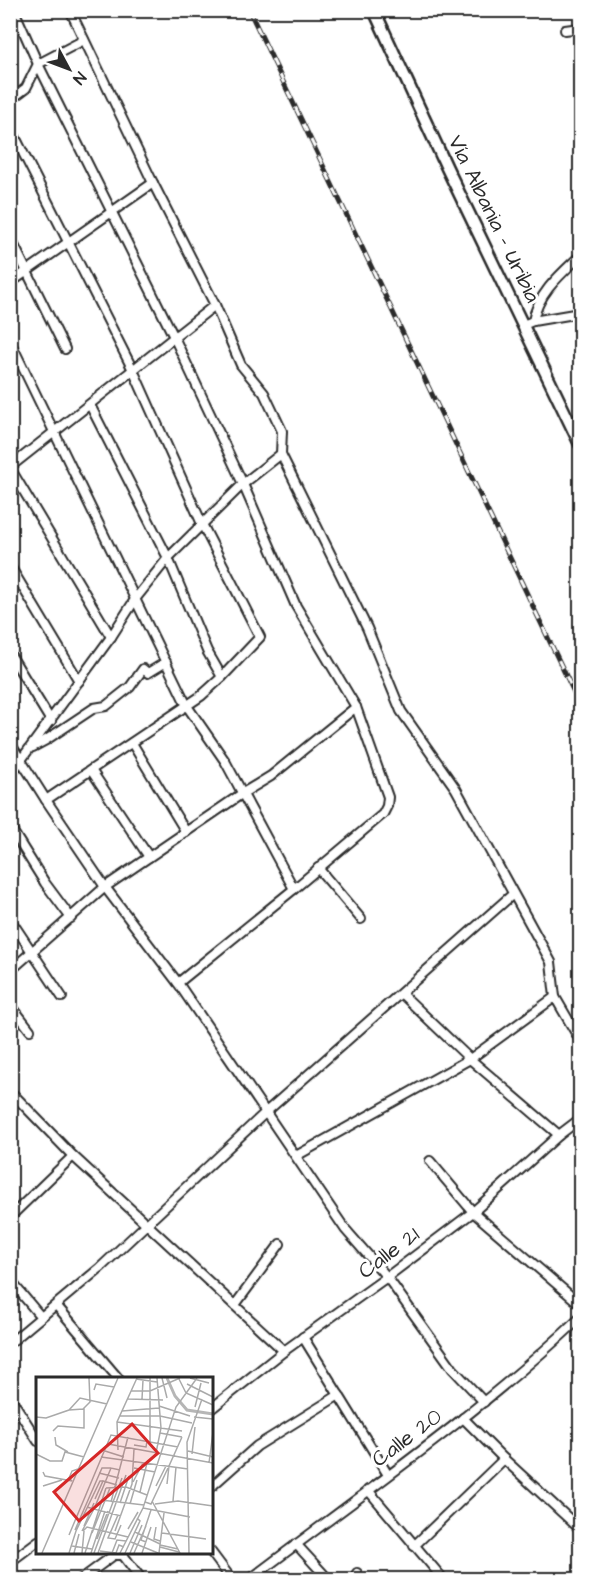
<svg xmlns="http://www.w3.org/2000/svg" width="591" height="1590" viewBox="0 0 591 1590" font-family="'Architects Daughter',sans-serif">
  <style>
    .lines { fill: none; stroke-linecap: round; stroke-linejoin: round }
    .minor-casing { stroke: #2b2b2b; stroke-width: 12 }
    .secondary-casing { stroke: #2b2b2b; stroke-width: 15 }
    .minor { stroke: #fff; stroke-width: 8 }
    .secondary { stroke: #fff; stroke-width: 10 }
    .rail-casing { stroke: #2b2b2b; stroke-width: 5 }
    .rail { stroke: #fff; stroke-width: 3; stroke-dasharray: 9; stroke-linecap: butt }
    .labels { text-anchor: middle; dominant-baseline: central; stroke-width: 6; stroke-linejoin: round; paint-order: stroke }
    .street-label { font-size: 22px; fill: #2b2b2b; stroke: #fff }
    .inset-river { fill: none; stroke: #b6b6b6; stroke-width: 3 }
    .inset-road { fill: none; stroke: #aaa; stroke-width: 1.5 }
    .view { fill: #d62828; fill-opacity: 0.15; stroke: #d62828; stroke-width: 3 }
    .inset-edge { fill: none; stroke: #2b2b2b; stroke-width: 3 }
  </style>
  <rect width="100%" height="100%" fill="#fff"/>
  <filter id="ink" filterUnits="userSpaceOnUse"><feTurbulence type="fractalNoise" baseFrequency=".0167" numOctaves="2"/><feDisplacementMap in="SourceGraphic" scale="12" xChannelSelector="R" yChannelSelector="G"/><feConvolveMatrix kernelMatrix="1 2 1 2 8 2 1 2 1" color-interpolation-filters="sRGB"/></filter>
  <g filter="url(#ink)">
    <g class="lines">
      <defs>
        <g id="minor">
          <path d="M14,10L38,64L174,337L243,484L296,606L356,707L388,797L387,806L383,814L294,889"/>
          <path d="M70,10L153,183L215,305L241,365L264,393L282,431L281,454L367,628L401,711L456,789L551,962L555,997L580,1040"/>
          <path d="M565,30L580,28"/>
          <path d="M10,100L26,88L38,64L84,40"/>
          <path d="M10,127L133,370L202,524L260,637L222,677"/>
          <path d="M10,237L65,349"/>
          <path d="M10,283L153,183"/>
          <path d="M533,321C538,293 561,274 580,256"/>
          <path d="M523,325L533,321L580,313"/>
          <path d="M10,341L187,706L225,761L294,889L178,983"/>
          <path d="M10,467L215,305"/>
          <path d="M10,468L111,637"/>
          <path d="M10,566L79,681"/>
          <path d="M10,654L51,721"/>
          <path d="M10,743L46,800L105,887L178,983L345,1229L387,1277L453,1369L484,1402"/>
          <path d="M132,743L186,832"/>
          <path d="M33,747L46,740L94,708L106,706L130,687L143,669L148,673L166,662"/>
          <path d="M91,770L149,857"/>
          <path d="M10,775L111,637L136,598L168,558L243,484L281,454"/>
          <path d="M46,800L201,696L222,677L207,651L168,558L90,405"/>
          <path d="M10,827L45,883L71,918"/>
          <path d="M318,868L361,919"/>
          <path d="M10,919L62,997"/>
          <path d="M10,971L105,887L243,793L271,776L356,707"/>
          <path d="M402,994L470,1059L559,1135"/>
          <path d="M10,1004L30,1030"/>
          <path d="M10,1091L73,1156L284,1351"/>
          <path d="M296,1156L470,1059L555,997"/>
          <path d="M430,1161L473,1212L580,1304"/>
          <path d="M10,1217L73,1156"/>
          <path d="M10,1280L41,1317"/>
          <path d="M56,1305L118,1378"/>
          <path d="M235,1305L280,1244"/>
          <path d="M303,1337L388,1475"/>
          <path d="M10,1343L101,1267L266,1112L513,894"/>
          <path d="M10,1397L38,1441"/>
          <path d="M212,1408L284,1351L387,1277L473,1212L559,1135L580,1119"/>
          <path d="M463,1418L504,1459L580,1529"/>
          <path d="M212,1486L257,1446L339,1395"/>
          <path d="M368,1490L444,1580"/>
          <path d="M296,1544L329,1580"/>
          <path d="M414,1546L504,1459"/>
          <path d="M211,1552L232,1580"/>
          <path d="M10,1562L38,1541"/>
          <path d="M10,1569L18,1580"/>
          <path d="M80,1580L114,1555H123L142,1580"/>
          <path d="M249,1580C361,1495 478,1414 580,1318"/>
          <path d="M353,1580L357,1573"/>
        </g>
        <path id="secondary" d="M374,10L447,168L580,444"/>
      </defs>
      <use href="#minor" class="minor-casing"/>
      <use href="#secondary" class="secondary-casing"/>
      <use href="#minor" class="minor"/>
      <use href="#secondary" class="secondary"/>
      <defs>
        <path id="rail" d="M249,10L580,705"/>
      </defs>
      <use href="#rail" class="rail-casing"/>
      <use href="#rail" class="rail"/>
    </g>
  </g>
  <g class="labels">
    <g class="street-label">
      <text transform="translate(494 219) rotate(64)">Vía Albania - Uribia</text>
      <text transform="translate(389 1253) rotate(-37)">Calle 21</text>
      <text transform="translate(407 1438) rotate(-37)">Calle 20</text>
    </g>
  </g>
  <g transform="translate(36 1377)">
    <rect width="177" height="177" fill="#fff"/>
    <path class="inset-river" d="M131,1L139,19L151,33L177,37"/>
    <path class="inset-road" d="M126,1L131,21M154,1L173,6M100,2L121,5M143,2L150,16L177,28M151,7L177,20M58,13L60,7L78,10M95,14H114L144,1M92,22L127,23M106,22L107,3M123,29L154,39M159,30L165,6M33,33L47,32L54,25L53,1M86,34L123,31M84,39H124L156,46M0,40L10,41L33,33L44,21L71,27M158,40L177,42M81,45L146,54M17,54L22,49L48,51V31M124,56L146,60M19,60L20,68L32,75M114,65V1M72,67L177,86M98,68L110,70L111,64M82,73L81,45L101,1M69,74L88,80M152,74L177,80M120,76L125,51L121,1M0,77L14,84H26L29,75L48,80M156,77L159,50M65,80L152,92M173,86L177,55M98,91L119,95M7,95L9,99L36,104M63,96L83,101M36,104L33,101L36,94L42,92M97,105L107,86M131,107L133,89L146,60M7,109L26,103M120,109L130,89M70,111L90,110L111,118M104,115L111,86M59,122L67,104L81,108M65,123L108,128M116,124L144,176M137,124L140,90M75,125L92,60M109,125L115,127L132,91M84,126L93,99M94,127L101,103M119,127L142,124L177,129M51,130L58,132L75,91L84,93M107,131L154,140M82,138L72,161L79,162L85,148M48,149L58,126M120,150L118,162L124,164M92,152L102,135M39,153L66,91H75M46,154L58,132L85,139M47,154L51,150L92,160M79,154L96,107L98,72M99,155L124,167M56,156L74,111M126,156L170,162M33,158L75,58L142,70M61,162L72,134M95,165L122,176M110,165L105,163L115,133M124,168L142,172M36,169L56,172M124,170L143,175M64,174L80,176L83,168L88,170M6,176L82,1M33,176L40,154L64,104H67M38,176L43,157M46,176L48,154M49,176L70,111M55,176L69,134M58,176L86,101M62,176L90,98M76,176L81,163L90,164M84,176L107,131L140,30L161,1M89,176L104,144L101,141M94,176L106,148M98,176L110,149M106,176L115,150M123,176L128,136M153,176L151,65L166,22"/>
    <path class="view" d="M96,47L122,76L43,144L18,115Z"/>
    <rect width="177" height="177" class="inset-edge"/>
  </g>
  <rect width="591" height="1590" fill="none" stroke="#fff" stroke-width="36"/>
  <rect x="18" y="18" width="555" height="1554" fill="none" stroke="#2b2b2b" stroke-width="2" filter="url(#ink)"/>
  <g transform="translate(69 69) rotate(131)" stroke="#ffffff" stroke-width="4.5" paint-order="stroke">
  <path d="M0-4.5L10 22L0 15L-10 22Z" fill="#2b2b2b"/>
  <text y="-9" font-size="16" font-weight="bold" text-anchor="middle" fill="#2b2b2b">N</text>
  </g>
</svg>
